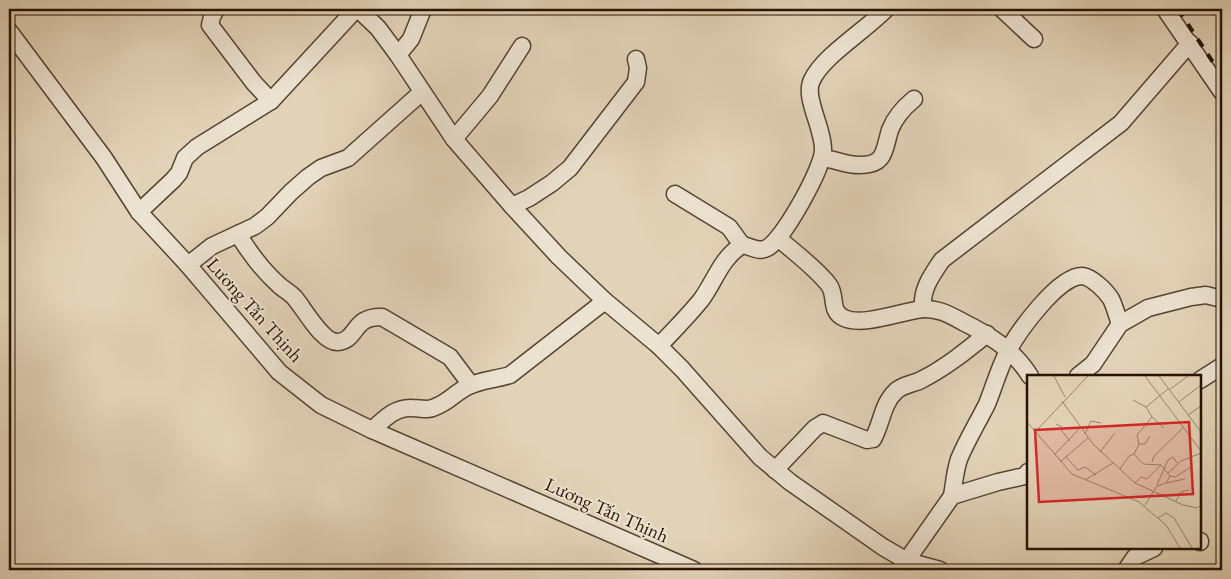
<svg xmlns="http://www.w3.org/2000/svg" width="1231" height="579" viewBox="0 0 1231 579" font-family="'EB Garamond',serif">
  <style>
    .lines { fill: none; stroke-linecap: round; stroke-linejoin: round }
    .street-casing { stroke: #564330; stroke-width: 19 }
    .street { stroke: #ece2d1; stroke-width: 16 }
    .rail { stroke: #271302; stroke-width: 4; stroke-dasharray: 9 9; stroke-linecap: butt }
    .labels { text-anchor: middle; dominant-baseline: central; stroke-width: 4; stroke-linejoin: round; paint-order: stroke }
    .street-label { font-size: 19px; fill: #271302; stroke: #ece2d1 }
    .inset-road { fill: none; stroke: #97866f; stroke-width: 1 }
    .view { fill: #d62828; fill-opacity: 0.15; stroke: #d62828; stroke-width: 2.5 }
    .inset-edge { fill: none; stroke: #271302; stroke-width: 2.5 }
  </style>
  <rect width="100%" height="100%" fill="#e2d3b8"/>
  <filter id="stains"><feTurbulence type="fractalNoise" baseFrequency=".004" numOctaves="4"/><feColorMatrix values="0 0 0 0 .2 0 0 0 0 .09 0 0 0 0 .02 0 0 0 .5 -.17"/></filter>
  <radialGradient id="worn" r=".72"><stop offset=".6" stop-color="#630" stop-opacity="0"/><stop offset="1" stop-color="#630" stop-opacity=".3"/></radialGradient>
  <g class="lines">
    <defs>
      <g id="street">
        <path d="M216,9L212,17L210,25L254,83L271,101"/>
        <path d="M358,9L378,28L398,55L454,139L512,206L559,257L605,301L659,346L682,369L760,457L790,482L883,547L907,561L940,570"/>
        <path d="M1002,9L1034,39"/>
        <path d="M1165,9L1222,92"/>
        <path d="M9,31L104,158L139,212L188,265L279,372L321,405L372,430L694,570"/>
        <path d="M398,55L411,39L423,9"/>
        <path d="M454,139L490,96L522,46"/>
        <path d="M822,158C835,159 848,166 861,165C886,165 884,149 890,130C895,117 903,108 914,99"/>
        <path d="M675,194L729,227L742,245"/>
        <path d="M512,206L529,198L552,183L570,168L636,82L638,68L636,59"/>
        <path d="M139,212L173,180L179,173L185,158L197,147L271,101L356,9"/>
        <path d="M238,234C249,252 263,271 279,285C283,289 289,292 294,297C304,308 322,343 338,342C358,340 352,316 382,317L450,357L471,385"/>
        <path d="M778,238C795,253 815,267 829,285C837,296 829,311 844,318C863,327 902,311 923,309C938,308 950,315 963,322C989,335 1014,350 1030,376"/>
        <path d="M188,265L212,246L255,226L267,217L291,192L308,177L321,168L348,158L422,92"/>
        <path d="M923,309C921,290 931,276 942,260L1121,123L1190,43"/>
        <path d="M659,346C673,331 688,316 701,300C715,281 721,258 742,245C751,246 758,253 767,248C783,240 823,168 823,150C824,129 803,97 812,80C823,56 866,30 886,9"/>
        <path d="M1078,376L1093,364L1120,324L1148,308L1191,297L1206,295L1222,299"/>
        <path d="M1200,380L1222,366"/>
        <path d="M372,430C384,419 395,407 412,408C420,408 428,411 435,407C447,403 454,394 465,388C478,380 494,380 510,375L605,301"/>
        <path d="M775,470L815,428L823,423L867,440L873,439C882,423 882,404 896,391C902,385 913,384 921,380C945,368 966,351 987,334"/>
        <path d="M952,496C954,484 955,471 959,459C967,440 978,422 987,404C994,387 999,368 1008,351C1018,332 1058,276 1082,276C1092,277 1106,291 1111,299C1115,307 1117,316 1120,324"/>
        <path d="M1200,542V541"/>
        <path d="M900,570L952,496L998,482L1025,476L1028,472"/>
        <path d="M1126,570L1135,557L1154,548"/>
      </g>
    </defs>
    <use href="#street" class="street-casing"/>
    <use href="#street" class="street"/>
    <path class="rail" d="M1178,9L1222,76"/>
  </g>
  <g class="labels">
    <g class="street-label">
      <text transform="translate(255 310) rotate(48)">Lương Tấn Thịnh</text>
      <text transform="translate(607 510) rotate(24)">Lương Tấn Thịnh</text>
    </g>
  </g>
  <g transform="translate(1027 375)">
    <rect width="174" height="174" fill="#e2d3b8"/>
    <path class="inset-road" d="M27,1L38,22M118,1L174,76M132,1L174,57M142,15L161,1M106,25L119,32L125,42L137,53M35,26L66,69L108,108L156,130L170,133L174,130M152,27L174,10M119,32L141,14M161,40L174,31M0,47L45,99L112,127L139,150L153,173M29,49L35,52V56L43,66M8,57L61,1M58,59L64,46L74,48M112,69H118L123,61M73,77L88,58M107,79L116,89L134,90L143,101L139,108L130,111L118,130M27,80L53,53M39,82L51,95L58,92L69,100M33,87L61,63M125,87L127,81L157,52M93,94L102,81L107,79L112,69L110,60L125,42M141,98L154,86L174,78M143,101L148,102L164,92L163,84M58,105L86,88M108,108L114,102L120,104L134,90M139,108L158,104M130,110L141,85L146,82L150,88M149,126L154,117L162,115M131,143L139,138L147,143L165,173"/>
    <path class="view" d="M162,47L166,119L12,127L8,55Z"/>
    <rect width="174" height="174" class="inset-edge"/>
  </g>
  <rect width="1231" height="579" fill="none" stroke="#e2d3b8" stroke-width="30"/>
  <rect x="10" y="10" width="1211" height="559" fill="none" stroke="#271302" stroke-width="2.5"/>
  <rect x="15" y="15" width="1201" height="549" fill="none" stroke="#271302"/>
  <rect width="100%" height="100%" filter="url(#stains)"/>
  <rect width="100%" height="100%" fill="url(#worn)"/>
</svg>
